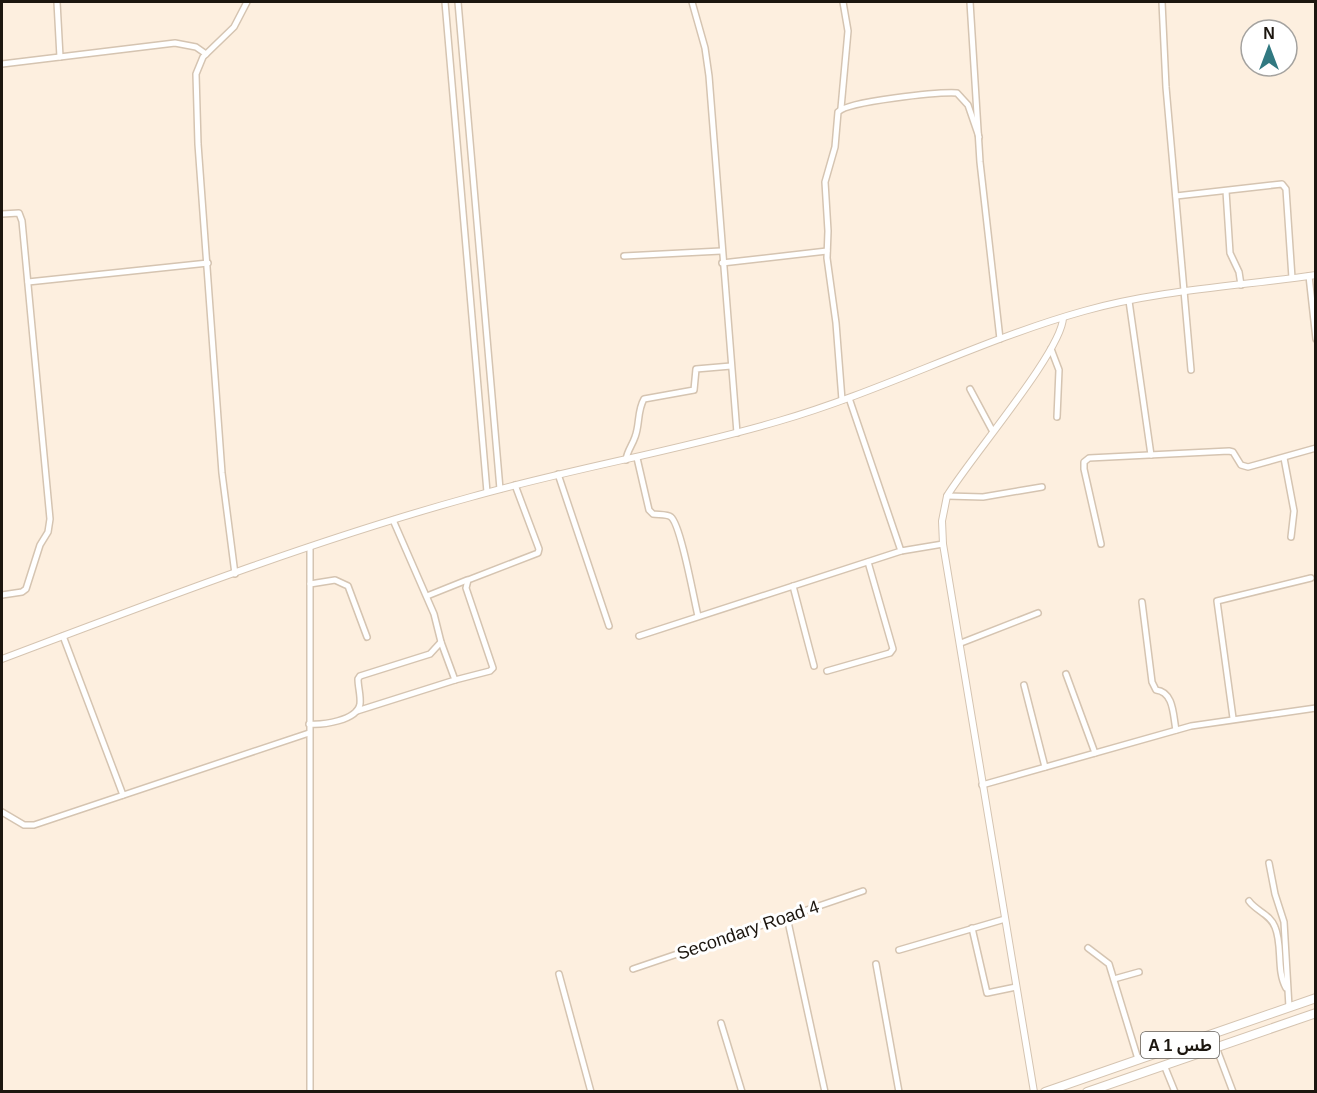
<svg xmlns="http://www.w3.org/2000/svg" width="1317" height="1093" viewBox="0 0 1317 1093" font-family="Arial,'Noto Sans Arabic',sans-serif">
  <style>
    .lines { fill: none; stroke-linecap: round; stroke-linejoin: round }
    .minor-casing { stroke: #d5c4b1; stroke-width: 8 }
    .tertiary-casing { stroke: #d5c4b1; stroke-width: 8 }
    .trunk-casing { stroke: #d5c4b1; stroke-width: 10 }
    .minor { stroke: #fff; stroke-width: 5 }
    .tertiary { stroke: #fff; stroke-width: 6 }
    .trunk { stroke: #fff; stroke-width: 8 }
    .labels { text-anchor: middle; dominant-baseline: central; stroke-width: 6; stroke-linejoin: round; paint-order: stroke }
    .shield { fill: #fff; stroke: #605c57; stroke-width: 1.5 }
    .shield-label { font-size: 16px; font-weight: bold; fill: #1c160f }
    .street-label { font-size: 18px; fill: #1c160f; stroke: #fff }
  </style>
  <rect width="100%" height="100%" fill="#fdefdf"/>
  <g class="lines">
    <defs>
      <g id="minor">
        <path d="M57,2L60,57"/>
        <path d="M445,2L487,492"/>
        <path d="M458,2L500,489"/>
        <path d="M692,2L705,48L709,76L737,433"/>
        <path d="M970,2L980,162L1000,339"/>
        <path d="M1162,2L1166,87L1191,370"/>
        <path d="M2,64L175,43L196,47L206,54"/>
        <path d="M841,108L848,31L843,2"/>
        <path d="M1226,191L1230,253L1239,272L1241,285"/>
        <path d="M1176,196L1282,184L1286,189L1292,278"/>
        <path d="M2,214L19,213L22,221L50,519L48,532L40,545L26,589L22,592L2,595"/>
        <path d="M624,256L721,251"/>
        <path d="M722,263L827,251"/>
        <path d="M1309,276L1316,339"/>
        <path d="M28,282L208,263"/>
        <path d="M1129,301L1151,455"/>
        <path d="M1051,349L1059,370L1057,417"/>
        <path d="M970,389L992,430"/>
        <path d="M849,398L901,551"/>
        <path d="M842,400L836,323L827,258L828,231L825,182L835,147L838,112C848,101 939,92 957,93L968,105L979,137"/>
        <path d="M637,458L649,510L653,514C658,515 667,514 671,517C681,525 694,600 698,616"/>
        <path d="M1284,458L1294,511L1291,537"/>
        <path d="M626,460C627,451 632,446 635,437C640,424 637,411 644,399L694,390L696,369L731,366"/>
        <path d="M558,474L609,626"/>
        <path d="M947,496L983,497L1042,487"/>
        <path d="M1101,544L1084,469V462L1089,458L1229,451L1233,452L1241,465L1248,467L1316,448"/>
        <path d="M310,547V1092"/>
        <path d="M235,574L222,473L198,144L196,74L203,57L234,27L247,2"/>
        <path d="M310,584L335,580L348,586L367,637"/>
        <path d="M793,586L814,666"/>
        <path d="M427,596L467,580"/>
        <path d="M1142,602L1152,682L1156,690C1174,692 1173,715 1176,730"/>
        <path d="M63,636L123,795"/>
        <path d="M639,636L901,551L943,544"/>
        <path d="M961,643L1038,613"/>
        <path d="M827,671L890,653L893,649L868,562"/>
        <path d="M1066,674L1095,753"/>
        <path d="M455,680L490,671L493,668L466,588L468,580L538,553L539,549L515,485"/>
        <path d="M1024,685L1045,767"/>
        <path d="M357,711L455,680L441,642"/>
        <path d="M1233,718L1217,601L1311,578"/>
        <path d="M309,724C322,725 357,721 360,704C361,696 358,687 358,679L360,676L430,654L441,642L434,614L393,520"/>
        <path d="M982,785L1191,726L1316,708"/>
        <path d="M2,812L24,825H34L309,733"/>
        <path d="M1269,863L1275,894L1284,922L1289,1007"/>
        <path d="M1249,901C1256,911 1270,914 1275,927C1283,946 1276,970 1286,988"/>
        <path d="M787,917L825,1092"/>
        <path d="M972,928L987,993L1016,987"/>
        <path d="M1088,948L1109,964L1138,1059"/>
        <path d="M899,950L1005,919"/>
        <path d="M876,964L899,1092"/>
        <path d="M633,969L863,891"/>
        <path d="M559,974L591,1092"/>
        <path d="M1114,979L1139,972"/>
        <path d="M721,1023L742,1092"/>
        <path d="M1216,1047L1233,1092"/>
        <path d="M1164,1065L1175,1092"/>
      </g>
      <g id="tertiary">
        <path d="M2,659C156,601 311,541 471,497C573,468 677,451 779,421C883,391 980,340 1084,311C1159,290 1239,286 1316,275"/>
        <path d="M1034,1092L943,544L942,521L947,496C970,458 1062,351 1063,318"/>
      </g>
      <g id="trunk">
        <path d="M1045,1092L1316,998"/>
        <path d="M1087,1092L1316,1013"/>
      </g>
    </defs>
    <use href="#minor" class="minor-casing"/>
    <use href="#tertiary" class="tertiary-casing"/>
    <use href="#trunk" class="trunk-casing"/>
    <use href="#minor" class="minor"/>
    <use href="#tertiary" class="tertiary"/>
    <use href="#trunk" class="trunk"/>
  </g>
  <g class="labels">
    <rect class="shield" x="1141" y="1032" width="78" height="26" rx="4.5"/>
    <g class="shield-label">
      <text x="1180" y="1045">A 1 طس</text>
    </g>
    <g class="street-label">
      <text transform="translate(748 930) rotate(-19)">Secondary Road 4</text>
    </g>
  </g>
  <rect width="1317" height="1093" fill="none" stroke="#1c160f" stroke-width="6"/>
  <g transform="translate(1269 48)"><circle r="28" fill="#ffffff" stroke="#a4a29f" stroke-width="1.5"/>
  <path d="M0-4.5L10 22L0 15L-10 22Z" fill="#317981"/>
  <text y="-9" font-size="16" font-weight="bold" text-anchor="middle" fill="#1c160f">N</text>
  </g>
</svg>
